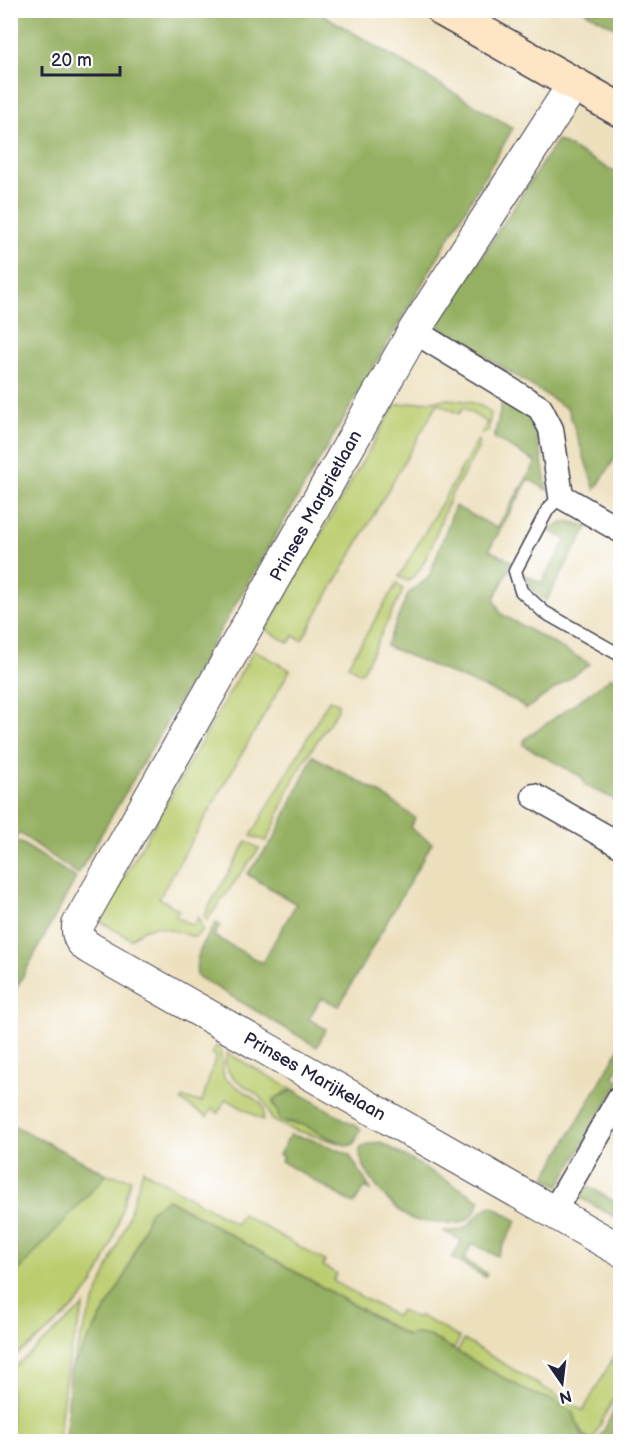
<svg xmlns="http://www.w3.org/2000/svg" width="631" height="1452" viewBox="0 0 631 1452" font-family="'Balsamiq Sans',sans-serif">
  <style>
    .green { fill: #bccd70; stroke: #6f7856; stroke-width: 1.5 }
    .forest { fill: #95b062; stroke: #5c694e; stroke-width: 1.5 }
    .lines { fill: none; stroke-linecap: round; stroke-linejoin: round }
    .service-casing { stroke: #403e4e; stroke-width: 15 }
    .minor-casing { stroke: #403e4e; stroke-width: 27 }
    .tertiary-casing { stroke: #403e4e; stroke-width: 34 }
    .secondary-casing { stroke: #403e4e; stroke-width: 36 }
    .service { stroke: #fff; stroke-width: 12 }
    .minor { stroke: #fff; stroke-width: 24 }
    .tertiary { stroke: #fff; stroke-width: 32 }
    .secondary { stroke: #fde5c5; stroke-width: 33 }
    .labels { text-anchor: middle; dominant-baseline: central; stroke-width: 4.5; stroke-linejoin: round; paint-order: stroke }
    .street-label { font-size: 18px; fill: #22223b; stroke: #fff }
  </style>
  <rect width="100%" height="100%" fill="#fff"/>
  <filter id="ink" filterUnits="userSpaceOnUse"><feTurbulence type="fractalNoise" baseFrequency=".0167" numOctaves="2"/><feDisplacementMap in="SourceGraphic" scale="12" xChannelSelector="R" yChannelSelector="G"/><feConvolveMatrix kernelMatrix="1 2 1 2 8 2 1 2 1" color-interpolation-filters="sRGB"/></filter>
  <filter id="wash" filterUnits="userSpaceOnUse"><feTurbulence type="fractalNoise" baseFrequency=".008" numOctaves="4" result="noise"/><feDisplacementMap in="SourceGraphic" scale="24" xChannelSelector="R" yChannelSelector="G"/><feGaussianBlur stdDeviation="1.35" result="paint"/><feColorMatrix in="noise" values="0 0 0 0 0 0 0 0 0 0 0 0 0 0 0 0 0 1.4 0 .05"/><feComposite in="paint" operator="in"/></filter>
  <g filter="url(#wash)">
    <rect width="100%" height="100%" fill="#ecdfbc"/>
    <g class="green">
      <path d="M447,399C463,400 479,402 491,413L488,432L481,434L487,422L463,408L459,414L438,403L302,640L294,636L289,643L266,630L395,405Z"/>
      <path d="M478,440L480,445C471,462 461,478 452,494C441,514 428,571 408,581L399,577Z"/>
      <path d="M397,583L403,590L363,671L360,673L348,665Z"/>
      <path d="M254,650L290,670L159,898L179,910L175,916L193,926L198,917L203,930L195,937L157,926L143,930L131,939L99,921Z"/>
      <path d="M329,700L338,703V709C322,735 304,758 291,785C282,804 277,823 266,841L251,836Z"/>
      <path d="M247,841L259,849L207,920L204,915Z"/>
      <path d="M216,1046L220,1048L224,1078L261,1103L264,1109L263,1120L226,1099L218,1113L212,1109L207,1117L181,1101L183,1098L202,1102L216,1056L211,1054Z"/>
      <path d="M227,1053L294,1090L286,1091L272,1103L284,1122L304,1125L339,1143L288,1128L272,1120C268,1113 268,1104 262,1099C250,1086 218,1077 227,1053Z"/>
      <path d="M143,1170L236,1224L242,1214L325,1261L323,1266L337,1274L333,1281L396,1316L400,1310L417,1319L419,1315L460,1338L454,1349L429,1336H408L168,1199L150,1211L125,1276L70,1371L86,1322L126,1224Z"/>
      <path d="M107,1174L131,1179C119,1215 111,1261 87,1292C70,1315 35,1342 11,1359L10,1279Z"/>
      <path d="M84,1306L67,1365L58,1441H11V1370Z"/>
      <path d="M464,1340L583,1411L620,1346V1392L615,1396L593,1439H588L577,1427L573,1412L555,1401L529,1392L457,1352Z"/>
    </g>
    <g class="forest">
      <path d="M11,10L317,11L513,128L78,874L19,833L11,846Z"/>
      <path d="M584,11H620V30Z"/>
      <path d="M557,140L620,175V450L595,490L568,409L437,326Z"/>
      <path d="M503,399L535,422L547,490L529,479L489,550L513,562L494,599L501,614L590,664L526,709L516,701L386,646L408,594L429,577L455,506L497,528L536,462L494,438Z"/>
      <path d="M567,521L588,526L546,601L533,591L526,575L541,583L567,540L547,530Z"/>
      <path d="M612,677L620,681V802L585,785L582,777L523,745L525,739Z"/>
      <path d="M313,756L382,794L415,818L410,828L432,843L339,1006L321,998L309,1019L326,1029L317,1047L197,976C193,957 206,938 216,923L220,925L214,936L262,963L296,904L247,874L274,839Z"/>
      <path d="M18,841L76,878L11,998L10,854Z"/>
      <path d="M620,1047V1065L613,1078L620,1081L559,1186L545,1178Z"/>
      <path d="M294,1090L361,1129L354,1144L347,1146L304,1125L280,1120L273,1099Z"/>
      <path d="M11,1124L107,1174L11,1279H10Z"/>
      <path d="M290,1135L310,1139L349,1154L371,1190L365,1187L354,1204L281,1161L283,1157L279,1155Z"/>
      <path d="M380,1142L480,1200C472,1227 455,1225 432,1222C427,1221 420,1222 414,1220C395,1213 358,1170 360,1149L363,1146Z"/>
      <path d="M584,1184L620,1205V1220L577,1196Z"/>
      <path d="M168,1199L407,1336L414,1333L429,1336L529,1392L555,1401L573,1412L583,1437L593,1439V1441H66L70,1371L125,1276L150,1211Z"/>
      <path d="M492,1206L517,1221L497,1256L472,1243L464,1260L487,1274L485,1277L452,1258L462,1241L443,1231C477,1234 471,1211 492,1206Z"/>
      <path d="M620,1400V1441H598Z"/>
    </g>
  </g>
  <g filter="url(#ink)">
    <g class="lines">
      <defs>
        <path id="service" d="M561,496L548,509L515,571L521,591L544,612L620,655"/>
        <g id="minor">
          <path d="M414,331L540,408L551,429L561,496L620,530"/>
          <path d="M534,796L620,845"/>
          <path d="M554,1211L620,1097"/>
        </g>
        <g id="tertiary">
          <path id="s1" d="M573,85L414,331L78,925C77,937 81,943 91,949L620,1250"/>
        </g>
        <path id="secondary" d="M443,10L620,110"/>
      </defs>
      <use href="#service" class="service-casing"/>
      <use href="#minor" class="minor-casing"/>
      <use href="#tertiary" class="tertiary-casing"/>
      <use href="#secondary" class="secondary-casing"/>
      <use href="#service" class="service"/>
      <use href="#minor" class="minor"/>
      <use href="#tertiary" class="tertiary"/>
      <use href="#secondary" class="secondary"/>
    </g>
  </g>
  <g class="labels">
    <g class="street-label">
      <text transform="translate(316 506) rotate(-61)">Prinses Margrietlaan</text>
      <text stroke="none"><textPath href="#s1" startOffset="1262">Prinses Marijkelaan</textPath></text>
    </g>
  </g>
  <rect width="631" height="1452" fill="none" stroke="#fff" stroke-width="36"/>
  <g transform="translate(562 1383) rotate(166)" stroke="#ffffff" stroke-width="4.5" paint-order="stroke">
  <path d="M0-4.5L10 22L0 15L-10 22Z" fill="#22223b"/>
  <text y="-9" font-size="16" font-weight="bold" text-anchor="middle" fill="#22223b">N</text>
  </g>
  <path d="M42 66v9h78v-9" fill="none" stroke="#22223b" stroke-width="3"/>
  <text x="51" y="66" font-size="18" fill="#22223b" stroke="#ffffff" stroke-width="4.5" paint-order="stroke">20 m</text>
</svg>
